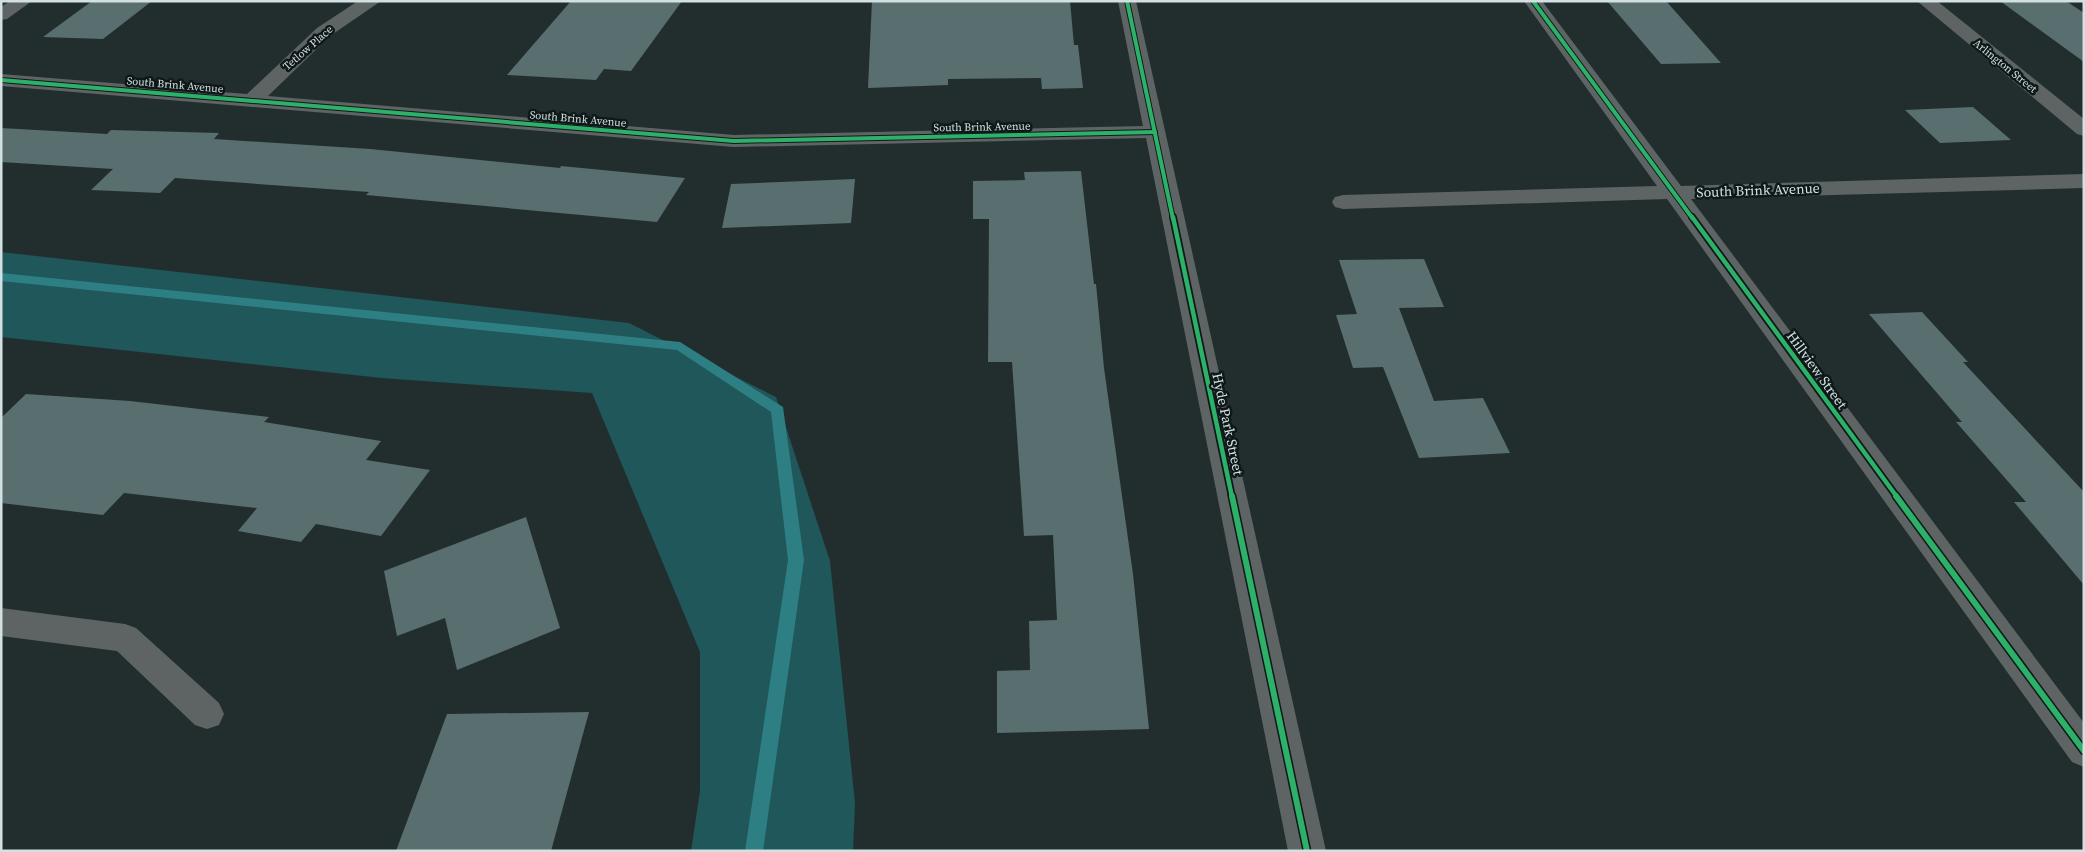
<svg xmlns="http://www.w3.org/2000/svg" width="2085" height="852" viewBox="0 0 2085 852" font-family="'Source Serif 4',serif">
  <style>
    .green { fill: #1f575a }
    .lines { fill: none; stroke-linecap: round; stroke-linejoin: round }
    .stream { fill: #2e7f84; fill-rule: evenodd }
    .building { fill: #596e6f }
    .minor { fill: #5e6464; fill-rule: evenodd }
    .cycleway-far2-casing { stroke: #0f1819; stroke-width: 6 }
    .cycleway-far1-casing { stroke: #0f1819; stroke-width: 8 }
    .cycleway-casing { stroke: #0f1819; stroke-width: 9 }
    .cycleway-far2 { stroke: #2db169; stroke-width: 4 }
    .cycleway-far1 { stroke: #2db169; stroke-width: 4.5 }
    .cycleway { stroke: #2db169; stroke-width: 6 }
    .labels { text-anchor: middle; dominant-baseline: central; stroke-width: 5; stroke-linejoin: round; paint-order: stroke }
    .far-street-label { font-size: 11px; fill: #d3e0e1; stroke: #0f1819 }
    .street-label { font-size: 14px; fill: #d3e0e1; stroke: #0f1819 }
  </style>
  <rect width="100%" height="100%" fill="#222e2e"/>
  <path class="green" d="M1,252L629,323L776,397L830,561L855,803L853,851H691L700,791V652L592,393L382,378L1,337Z"/>
  <g class="lines">
    <path class="stream" d="M1,273L680,342L783,407L804,560L763,851H745L788,560L771,412L677,350L1,281Z"/>
  </g>
  <g class="building">
    <path d="M92,1H152L103,39L43,37Z"/>
    <path d="M571,1H682L631,71L604,69L596,80L507,75Z"/>
    <path d="M872,1H1070L1074,45H1078L1083,88L1042,89L1041,78L948,79V85L868,88Z"/>
    <path d="M1607,1H1666L1721,63L1661,64Z"/>
    <path d="M2000,1H2066L2084,13V62Z"/>
    <path d="M1973,107L2011,140L1940,143L1905,110Z"/>
    <path d="M1,128L107,134L111,130L219,133L214,139L370,149L560,168L561,166L685,178L657,222L366,195L369,192L175,178L160,193L91,190L113,169L1,162Z"/>
    <path d="M1081,171L1094,284H1096L1104,368L1133,574L1149,729L997,733V671L1030,670L1029,621L1057,620L1053,535L1024,536L1012,362H988L989,219H973V181L1025,180L1024,172Z"/>
    <path d="M855,179L851,223L722,228L731,184Z"/>
    <path d="M1424,259L1444,307L1399,308L1434,401L1483,398L1510,453L1419,458L1383,367L1353,368L1336,315L1357,314L1339,260Z"/>
    <path d="M1922,312L1968,362H1963L2084,492V585L2014,502H2026L1956,422H1962L1869,314Z"/>
    <path d="M26,394L130,401L269,417L264,422L381,441L366,460L430,470L381,536L316,524L301,542L238,531L257,508L124,493L103,515L1,503V418Z"/>
    <path d="M526,517L560,628L457,670L445,618L397,636L384,571Z"/>
    <path d="M589,712L551,851H396L447,714Z"/>
  </g>
  <g class="lines">
    <g class="minor">
      <path d="M10,1H32L7,19L1,20V7Z"/>
      <path d="M358,1H381L330,36L268,96L734,135L1143,126L1118,1H1136L1326,851H1288L1146,138L734,147L1,86V74L247,94L317,28Z"/>
      <path d="M1524,1H1542L1681,186L2084,174V188L1691,199L2084,723V767L2072,762L1667,199L1343,209L1335,207L1332,202L1335,197L1343,195L1657,186Z"/>
      <path d="M1917,1H1937L2084,119V136L2077,134Z"/>
      <path d="M1,608L125,624L136,628L219,703L224,714L219,725L207,729L195,725L117,651L1,636Z"/>
    </g>
    <defs>
      <g id="cycleway-far2">
        <path d="M1127,1L1173,219"/>
        <path d="M1533,1L1693,219"/>
        <path d="M1,80L734,141L1155,132"/>
      </g>
      <g id="cycleway-far1">
        <path d="M1173,217L1232,497"/>
        <path d="M1692,217L1897,497"/>
      </g>
      <g id="cycleway">
        <path d="M1232,496L1307,851"/>
        <path d="M1896,496L2084,751"/>
      </g>
    </defs>
    <use href="#cycleway-far2" class="cycleway-far2-casing"/>
    <use href="#cycleway-far1" class="cycleway-far1-casing"/>
    <use href="#cycleway" class="cycleway-casing"/>
    <use href="#cycleway-far2" class="cycleway-far2"/>
    <use href="#cycleway-far1" class="cycleway-far1"/>
    <use href="#cycleway" class="cycleway"/>
  </g>
  <g class="labels">
    <g class="far-street-label">
      <text transform="translate(308 48) rotate(-41)">Tetlow Place</text>
      <text transform="translate(2005 66) rotate(39)">Arlington Street</text>
      <text transform="translate(175 85) rotate(5)">South Brink Avenue</text>
      <text transform="translate(578 119) rotate(5)">South Brink Avenue</text>
      <text transform="translate(982 127) rotate(-1)">South Brink Avenue</text>
    </g>
    <g class="street-label">
      <text transform="translate(1758 190) rotate(-2)">South Brink Avenue</text>
      <text transform="translate(1817 370) rotate(54)">Hillview Street</text>
      <text transform="translate(1228 424) rotate(78)">Hyde Park Street</text>
    </g>
  </g>
  <rect width="2085" height="852" fill="none" stroke="#d3e0e1" stroke-width="5"/>
</svg>
